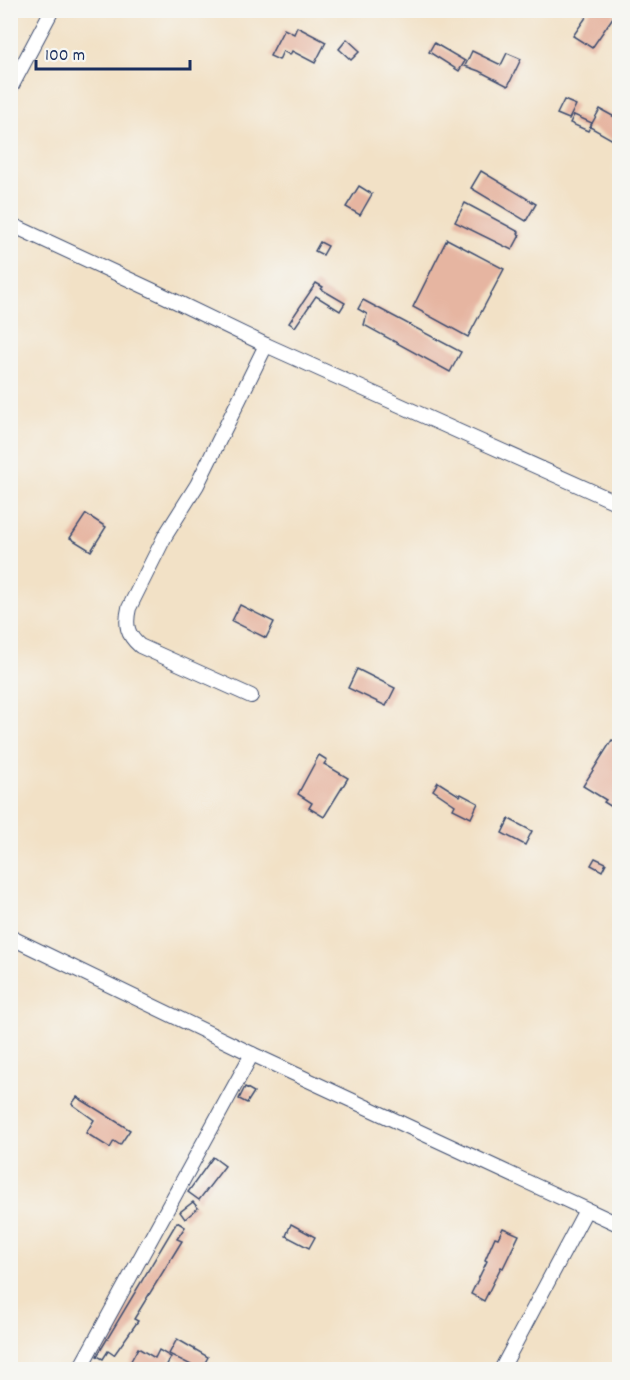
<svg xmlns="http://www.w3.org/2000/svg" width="630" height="1380" viewBox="0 0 630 1380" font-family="Dekko,sans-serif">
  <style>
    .building { fill: #e6b5a1 }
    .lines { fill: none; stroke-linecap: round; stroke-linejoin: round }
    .minor-casing { stroke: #3b4a6e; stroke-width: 16 }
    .minor { stroke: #fff; stroke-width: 14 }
  </style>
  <rect width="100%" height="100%" fill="#f6f6f2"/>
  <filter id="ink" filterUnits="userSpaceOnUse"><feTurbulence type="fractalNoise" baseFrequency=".0167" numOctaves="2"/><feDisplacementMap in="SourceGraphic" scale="12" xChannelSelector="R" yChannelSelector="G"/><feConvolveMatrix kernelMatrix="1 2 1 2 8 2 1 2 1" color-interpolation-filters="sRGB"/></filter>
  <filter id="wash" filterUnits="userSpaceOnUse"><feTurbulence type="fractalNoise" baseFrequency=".008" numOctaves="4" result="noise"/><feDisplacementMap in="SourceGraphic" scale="24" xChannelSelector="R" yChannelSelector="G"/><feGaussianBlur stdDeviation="1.35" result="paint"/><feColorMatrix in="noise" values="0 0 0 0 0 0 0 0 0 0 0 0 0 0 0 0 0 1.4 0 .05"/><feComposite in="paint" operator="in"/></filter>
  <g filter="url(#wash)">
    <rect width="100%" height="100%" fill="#f2e1c6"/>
    <g id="blocks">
      <g class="building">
        <path d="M591,10H618L592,48L573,36Z"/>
        <path d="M297,27L326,42L315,63L292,51L290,55L283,51L279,60L270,56L284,29L294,34Z"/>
        <path d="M347,39L360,51L351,60L339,49Z"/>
        <path d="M434,43L465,61L459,71L429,52Z"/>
        <path d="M472,51L501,65L507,53L521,59L508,86L479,71L465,66Z"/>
        <path d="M564,100L576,105L569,119L557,114Z"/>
        <path d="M600,109L620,120V144L590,127Z"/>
        <path d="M574,115L592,123L588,131L570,123Z"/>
        <path d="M481,171L536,204L526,221L471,188Z"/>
        <path d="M359,186L372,194L360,215L346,207Z"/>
        <path d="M465,203L519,232L518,234L520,235L512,250L455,222Z"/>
        <path d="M447,239L504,269L468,337L413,307Z"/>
        <path d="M320,242L328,246L323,255L315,251Z"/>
        <path d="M316,283L323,287L321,289L345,303L340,311L316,296L295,327L289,323Z"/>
        <path d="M363,300L461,352L450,372L364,325L367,314L358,309Z"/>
        <path d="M86,514L106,527L91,551L70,538Z"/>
        <path d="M240,605L274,622L266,638L232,621Z"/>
        <path d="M357,669L395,688L386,706L348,688Z"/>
        <path d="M612,740L620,744V812L604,802L606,800L583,786Z"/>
        <path d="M319,755L327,760L324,764L348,778L324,817L309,808L312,803L298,794Z"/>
        <path d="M438,782L460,796L461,794L478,803L471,818L453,809L455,805L433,790Z"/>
        <path d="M509,819L532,831L525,845L502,833Z"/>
        <path d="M595,858L606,863L602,871L591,865Z"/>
        <path d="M245,1087L254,1092L247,1103L239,1099Z"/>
        <path d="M77,1097L130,1130L120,1145L114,1141L110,1148L86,1133L94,1120L72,1104Z"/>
        <path d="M213,1157L225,1166L199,1200L188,1192Z"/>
        <path d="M193,1202L198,1208L185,1219L180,1212Z"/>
        <path d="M177,1222L185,1227L177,1239L182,1241L134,1319L138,1321L114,1355L108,1351L103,1359L97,1356Z"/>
        <path d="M291,1224L315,1237L309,1248L286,1236Z"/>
        <path d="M503,1228L519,1235L503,1268L501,1267L484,1301L471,1294L487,1261L485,1260L495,1237L498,1238Z"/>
        <path d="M177,1339L208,1357L201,1370L169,1354Z"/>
        <path d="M138,1348L155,1358L159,1350L171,1357L164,1370H126Z"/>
      </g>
    </g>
  </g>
  <g filter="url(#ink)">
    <use href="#blocks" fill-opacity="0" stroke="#3b4a6e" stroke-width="1.5"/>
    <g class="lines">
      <defs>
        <g id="minor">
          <path d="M10,89L52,10"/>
          <path d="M10,224L152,290L266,345L620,504"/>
          <path d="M251,696L140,646C127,635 125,625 129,608L165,536L197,485L266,345"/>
          <path d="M10,937L252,1054L620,1225"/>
          <path d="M79,1370L252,1054"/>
          <path d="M501,1370L586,1210"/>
        </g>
      </defs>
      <use href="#minor" class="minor-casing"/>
      <use href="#minor" class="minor"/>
    </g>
  </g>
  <rect width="630" height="1380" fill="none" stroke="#f6f6f2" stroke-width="36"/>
  <path d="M36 60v9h154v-9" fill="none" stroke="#1b2f5e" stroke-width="3"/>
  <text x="45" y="60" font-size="18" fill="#1b2f5e" stroke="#f6f6f2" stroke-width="4.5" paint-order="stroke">100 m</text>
</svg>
